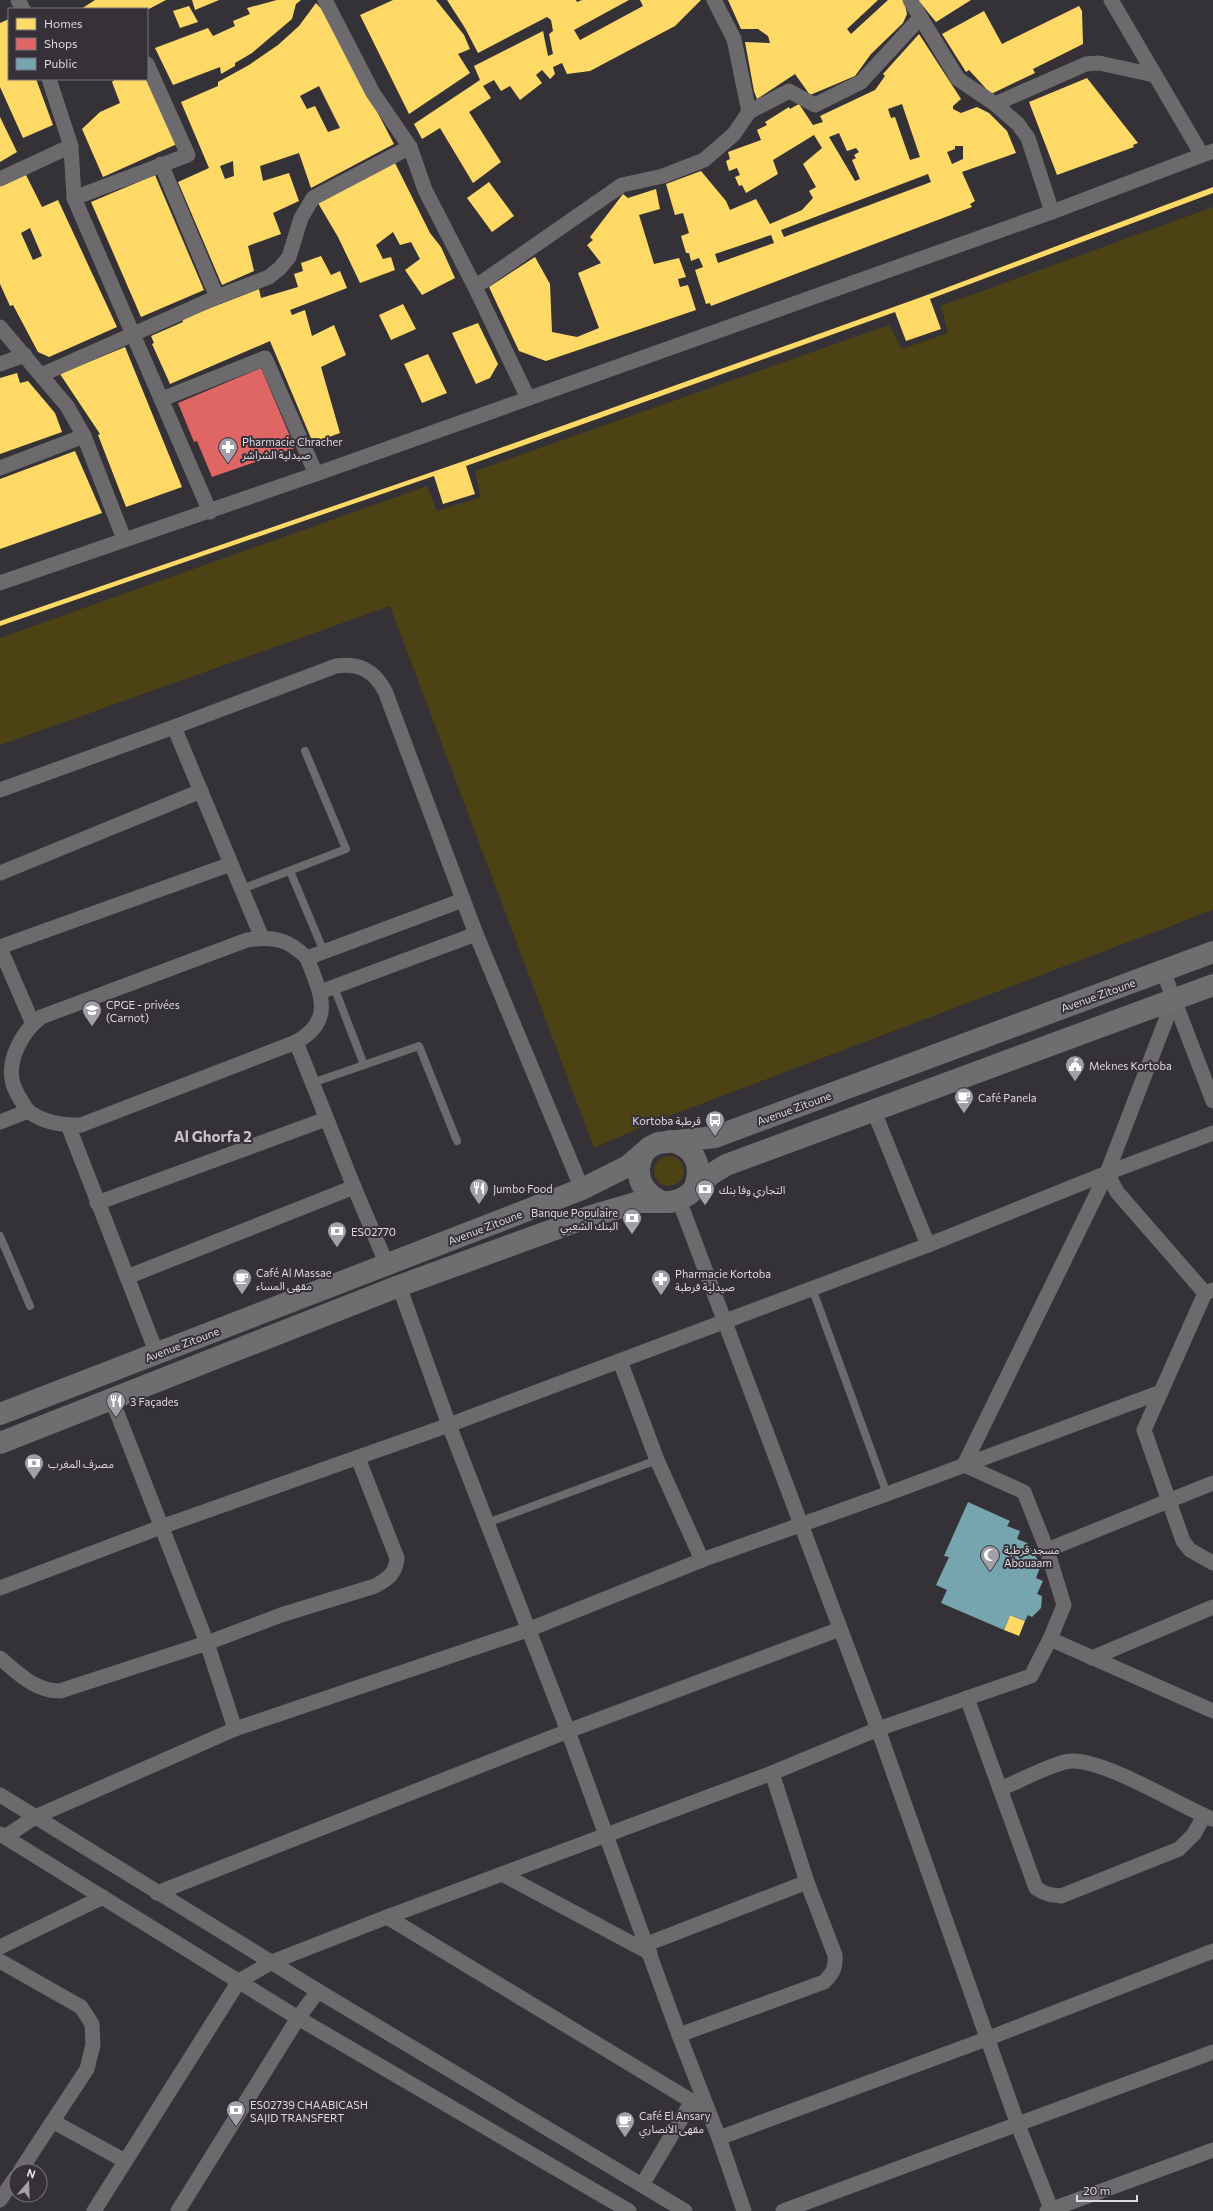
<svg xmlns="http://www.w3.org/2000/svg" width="1213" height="2211" viewBox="0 0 1213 2211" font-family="Commissioner,'Noto Sans Arabic',sans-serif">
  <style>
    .green { fill: #4c4214 }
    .homes { fill: #ffd966; fill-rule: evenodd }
    .shops { fill: #e06666 }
    .public { fill: #76a5af }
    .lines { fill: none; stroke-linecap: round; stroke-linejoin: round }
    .lane { stroke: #6c6a6d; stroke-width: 8 }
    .street { stroke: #6c6a6d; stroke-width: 15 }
    .secondary { stroke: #6e6d6f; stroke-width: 22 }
    .labels { text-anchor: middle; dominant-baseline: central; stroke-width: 4; stroke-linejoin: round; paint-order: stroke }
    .poi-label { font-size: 11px; fill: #dedae1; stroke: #363039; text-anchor: start }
    .street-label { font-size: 11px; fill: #dedae1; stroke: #363039 }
    .district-label { font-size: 15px; font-weight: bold; fill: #c8c0cc; stroke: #363039 }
  </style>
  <rect width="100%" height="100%" fill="#353237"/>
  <g class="green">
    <path d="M1213,207V910L648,1124L594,1148L390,606L0,745V638L427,486L437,511L481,497L475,471L889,325L902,349L948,333L941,306Z"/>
    <circle cx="669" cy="1171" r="15"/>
  </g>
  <g class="homes">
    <path d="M95,0H166L147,10L81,9Z"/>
    <path d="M192,0H219L195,10Z"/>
    <path d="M277,0H301L296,4L292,19L252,53L235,63V66L221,74L220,67L173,85L155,48L208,28L213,36L235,26L233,21L250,14L247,8Z"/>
    <path d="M393,0H436L464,35L470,49L458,54L470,73L409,114L360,15Z"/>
    <path d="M447,0H576L577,2L582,0H629L574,30L580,40L643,6L640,0H701L675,26L590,71L567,74L562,63L553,67L555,74L550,79L542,70L536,75L542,83L520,100L510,86L501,91L494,80L483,86L491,98L469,112L501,162L473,183L440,128L422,139L414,124L480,80L474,66L543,31L548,56L553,54L549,34L553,31L551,20L547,17L478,53L465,28Z"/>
    <path d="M728,0H878L847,29L851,34L888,0H904L907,14L903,23L871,54L855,76L810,95L795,74L757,99L754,91L745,42L770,43L768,36L758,29H741Z"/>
    <path d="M918,0H971L936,22Z"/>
    <path d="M316,3L326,14L394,144L311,188L299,153L260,166L263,181L289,173L299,201L273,213L281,234L248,246L254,271L222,285L178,182L209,168L181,102L218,86V82L249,65L278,45L299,26ZM319,86L340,128L328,132L315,106L307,109L300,96ZM233,161L234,176L225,179L220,166Z"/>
    <path d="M189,6L198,22L180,28L173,11Z"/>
    <path d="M1079,6L1082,11L1083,44L1033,69L1035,73L991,94L969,70L966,72L942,34L984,11L1002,44Z"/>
    <path d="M9,19V79H36L53,125L23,138L0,87V23Z"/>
    <path d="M919,34L961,99L953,106V109L961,113L977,107L989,113L1007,131L1016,153L962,172L975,201L970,204L972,207L711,306L710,303L706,304L695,270L703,267L699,258L691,261L689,253H686L681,236L689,233L683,213L675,215L666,184L701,171L726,201L730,210L756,199L770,224L802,210L813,198L809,191L816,187L803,164L822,148L814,135L773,160L778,174L746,193L742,185L739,186L735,177L740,175L737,168L729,171L726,161L730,159L728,152L761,140L757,130L767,125L765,122L789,107L790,109L799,104L813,125L823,122L820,116L875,90L885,76L883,74ZM902,104L920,157L910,160L895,117L891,118L888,109ZM839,133L847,151L856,148L859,152L854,155L856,158L852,160L860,179L855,181L829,137ZM955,146H963V159L952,164L947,152L955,149ZM928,174L931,182L784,237L781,230ZM771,235L774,243L718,263L715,254Z"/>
    <path d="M1087,78L1138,143L1133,145L1134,147L1057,175L1029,102Z"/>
    <path d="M115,79H147L177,144L103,177L82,129L100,112L120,103L112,82Z"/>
    <path d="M0,117L17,152L0,162Z"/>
    <path d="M395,163L430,233L441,247L455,278L422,295L405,270L420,259L411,242L400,245L393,232L376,245L383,259L391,257L395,270L360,283L338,237L318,203Z"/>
    <path d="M26,175L42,207L58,200L117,327L49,357L38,352L13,305L10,306L0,284V186ZM30,228L42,256L33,260L21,233Z"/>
    <path d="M155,175L204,290L141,317L91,202Z"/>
    <path d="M489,182L514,216L492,232L467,198Z"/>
    <path d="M1213,187V193L930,299L941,329L906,341L895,312L466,466L475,494L443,504L434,476L0,626V621L464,461L927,295Z"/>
    <path d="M656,189L660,209L639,215L654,264L679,258L686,277L678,279L680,287L688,285L696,310L546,361L519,351L489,287L535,257L550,284L552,332L577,337L599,328L578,273L601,263L587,245L593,240L590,237L623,194L628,198Z"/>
    <path d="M321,256L331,275L340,271L347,288L290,310L292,315L305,310L312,336L334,325L346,355L321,367L340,433L313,443L270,341L170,384L152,344L154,343L151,336L183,322L182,319L259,289L261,298L298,287L294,274L303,271L301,263Z"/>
    <path d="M403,304L416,329L391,340L379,315Z"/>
    <path d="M478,323L498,364L490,378L476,384L452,333Z"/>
    <path d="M125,347L182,487L126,507L98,435L100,434L60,374Z"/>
    <path d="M428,354L447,393L422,403L404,364Z"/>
    <path d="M17,373L20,383L28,381L55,413L62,432L0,454V378Z"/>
    <path d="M75,451L102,513L0,549V479Z"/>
    <path d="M1010,1615L1025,1621L1019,1636L1004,1630Z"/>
  </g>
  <path class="shops" d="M261,368L295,448L212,477L197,441L194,442L178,403Z"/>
  <path class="public" d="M968,1502L1010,1521L1007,1526L1020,1531L1017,1539L1027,1543L1041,1565L1036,1578L1043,1581L1037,1594L1042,1596L1041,1608L1032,1617L1028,1615L1025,1621L1010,1615L1004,1630L941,1603L947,1590L936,1585L949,1557L944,1556Z"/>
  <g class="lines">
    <g class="lane">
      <path d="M290,871L324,952"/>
      <path d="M242,889L346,849L305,751"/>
      <path d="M334,987L364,1065"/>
      <path d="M312,1083L419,1046L457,1141"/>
      <path d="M0,1236L30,1306"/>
      <path d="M812,1288L887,1494"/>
      <path d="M487,1523L657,1460"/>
    </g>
    <g class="street">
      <path d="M18,0L23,9"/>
      <path d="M325,0L373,93L410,147L425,190L475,287L528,398"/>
      <path d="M910,0L958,79L995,104L1018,124L1028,138L1052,212"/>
      <path d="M1111,0L1202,155"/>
      <path d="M49,79L71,146L74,198L210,512"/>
      <path d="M995,104L1086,64L1099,63L1154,75"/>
      <path d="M749,112L789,91L815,105L861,82L920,18"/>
      <path d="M161,164L217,297"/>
      <path d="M0,179L71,146"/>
      <path d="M74,198L188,155L147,64"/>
      <path d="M475,287L622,185L663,176L704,160L734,134L749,112L734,39L714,0"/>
      <path d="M0,327L67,406L84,436L124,539"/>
      <path d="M0,364L25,355"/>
      <path d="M41,375L217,297L269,277L280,268L289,257L301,218L313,198L410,147"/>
      <path d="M162,399L265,358L316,474"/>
      <path d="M0,468L84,436"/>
      <path d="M0,583L316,474L1052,212L1213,151"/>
      <path d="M174,727L262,938"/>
      <path d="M0,790L174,727L336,666C359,663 374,670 385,691L476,934L582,1189"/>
      <path d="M0,873L201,791"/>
      <path d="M0,947L231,864"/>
      <path d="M0,948L33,1024"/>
      <path d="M1163,971L1213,1101"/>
      <path d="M320,992L476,934"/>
      <path d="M296,1042L354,1187L387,1265"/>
      <path d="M873,1109L928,1245"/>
      <path d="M28,1111C22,1102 16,1094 13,1084C6,1060 23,1031 41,1017L247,940C274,936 288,939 307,958"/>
      <path d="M0,1122L28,1111C44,1123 61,1125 81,1125L296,1042C336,1020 320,992 307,958L463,900"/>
      <path d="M68,1125L157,1354"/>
      <path d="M1107,1173L1117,1192L1205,1293"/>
      <path d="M679,1200L878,1729L1018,2125L1052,2211"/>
      <path d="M97,1203L326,1119"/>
      <path d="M127,1277L354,1187"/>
      <path d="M399,1286L449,1425L568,1731L679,2035L719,2138L744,2211"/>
      <path d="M1213,1290L1205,1293L1144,1430L1183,1541L1190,1550L1213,1563"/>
      <path d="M620,1361L657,1460L702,1560"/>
      <path d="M112,1400L207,1643L235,1729"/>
      <path d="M964,1465L1107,1173L1174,999"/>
      <path d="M1047,1550L1213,1483"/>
      <path d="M0,1588L161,1527L449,1425L928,1245L1107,1173L1213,1133"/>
      <path d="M1050,1639L1213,1711"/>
      <path d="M0,1658C19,1674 35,1691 60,1691L207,1643L281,1615L375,1586C388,1579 396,1573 397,1558L358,1458"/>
      <path d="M1092,1658L1213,1607"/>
      <path d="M967,1698L1036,1888C1044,1894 1051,1895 1061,1896L1179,1849L1194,1834L1204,1816"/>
      <path d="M1000,1789C1018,1782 1052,1763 1071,1761C1104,1759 1178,1805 1212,1819"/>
      <path d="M0,1795L318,1991L685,2211"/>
      <path d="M0,1834L298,2018L629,2211"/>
      <path d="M5,1837L35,1817L235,1729L530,1629L702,1560L887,1494L1161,1392"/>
      <path d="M502,1874L650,1953"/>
      <path d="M157,1893L568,1731L840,1629"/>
      <path d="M387,1917L708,2111"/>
      <path d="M647,1944L807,1882"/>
      <path d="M0,1947L103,1897"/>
      <path d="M0,1961L81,2007L92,2024L93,2045L87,2069L20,2171"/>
      <path d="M679,2035L824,1982C833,1973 836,1968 835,1955L807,1882L772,1773"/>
      <path d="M54,2122L125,2161"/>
      <path d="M719,2138L989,2038L1213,1951"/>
      <path d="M642,2185L692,2101"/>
      <path d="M0,2200L16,2177"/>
      <path d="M94,2211L239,1981L272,1962L387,1917L772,1773L878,1729L1031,1676L1050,1639L1064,1605L1047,1550L1024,1492L964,1465"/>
      <path d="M178,2211L298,2018L318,1991"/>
      <path d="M783,2211L1213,2052"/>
      <path d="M1047,2211L1213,2150"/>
    </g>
    <g class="secondary">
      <path d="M670,1141C694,1146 703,1164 695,1187"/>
      <path d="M643,1154C634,1174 640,1191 660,1201"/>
      <path d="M0,1414L582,1189L628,1166L650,1147L658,1143L715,1137L1213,952"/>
      <path d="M0,1443L399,1286L591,1216L639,1202H670L679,1200L688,1195L710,1175L726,1165L1213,985"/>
    </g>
  </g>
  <defs>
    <symbol id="pharmacy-pin" viewBox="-11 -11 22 30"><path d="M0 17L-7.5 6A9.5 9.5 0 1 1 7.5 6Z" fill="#a39fa6" stroke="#363039"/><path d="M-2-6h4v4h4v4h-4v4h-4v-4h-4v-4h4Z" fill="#fff"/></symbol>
    <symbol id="university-pin" viewBox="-11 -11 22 30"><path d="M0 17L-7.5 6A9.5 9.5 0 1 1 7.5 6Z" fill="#a39fa6" stroke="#363039"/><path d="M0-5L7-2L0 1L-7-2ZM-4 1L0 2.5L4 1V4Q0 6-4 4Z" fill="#fff"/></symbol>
    <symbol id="civic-pin" viewBox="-11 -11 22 30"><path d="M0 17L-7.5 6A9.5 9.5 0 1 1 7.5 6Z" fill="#a39fa6" stroke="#363039"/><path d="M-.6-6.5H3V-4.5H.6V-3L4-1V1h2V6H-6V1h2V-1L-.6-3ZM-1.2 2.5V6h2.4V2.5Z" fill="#fff"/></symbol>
    <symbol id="cafe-pin" viewBox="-11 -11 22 30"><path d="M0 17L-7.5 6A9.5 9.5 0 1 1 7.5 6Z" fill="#a39fa6" stroke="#363039"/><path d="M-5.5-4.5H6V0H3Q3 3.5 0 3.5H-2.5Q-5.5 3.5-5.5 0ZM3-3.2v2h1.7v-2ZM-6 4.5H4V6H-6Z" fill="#fff"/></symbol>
    <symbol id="bus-pin" viewBox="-11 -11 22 30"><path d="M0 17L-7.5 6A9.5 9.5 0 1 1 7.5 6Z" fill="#a39fa6" stroke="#363039"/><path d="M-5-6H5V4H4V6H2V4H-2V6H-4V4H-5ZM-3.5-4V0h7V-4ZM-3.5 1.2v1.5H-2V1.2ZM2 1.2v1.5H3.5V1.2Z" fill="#fff"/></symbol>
    <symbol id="restaurant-pin" viewBox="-11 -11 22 30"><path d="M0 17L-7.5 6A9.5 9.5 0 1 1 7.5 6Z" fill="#a39fa6" stroke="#363039"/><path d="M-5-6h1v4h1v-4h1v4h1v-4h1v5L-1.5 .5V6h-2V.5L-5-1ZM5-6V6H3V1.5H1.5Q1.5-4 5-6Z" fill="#fff"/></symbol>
    <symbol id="bank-pin" viewBox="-11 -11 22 30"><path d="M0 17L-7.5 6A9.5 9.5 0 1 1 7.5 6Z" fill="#a39fa6" stroke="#363039"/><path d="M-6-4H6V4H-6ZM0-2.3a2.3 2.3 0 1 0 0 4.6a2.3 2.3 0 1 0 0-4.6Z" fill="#fff"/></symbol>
    <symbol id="mosque-pin" viewBox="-11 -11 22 30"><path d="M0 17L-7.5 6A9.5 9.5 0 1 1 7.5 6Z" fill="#a39fa6" stroke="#363039"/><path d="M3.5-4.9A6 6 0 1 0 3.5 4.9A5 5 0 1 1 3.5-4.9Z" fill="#fff"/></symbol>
  </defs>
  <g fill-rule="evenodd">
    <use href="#pharmacy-pin" x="217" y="436" width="22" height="30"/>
    <use href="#university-pin" x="81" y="999" width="22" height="30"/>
    <use href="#civic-pin" x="1064" y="1054" width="22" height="30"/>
    <use href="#cafe-pin" x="953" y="1086" width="22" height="30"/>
    <use href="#bus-pin" x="704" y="1109" width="22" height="30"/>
    <use href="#restaurant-pin" x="468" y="1177" width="22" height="30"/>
    <use href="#bank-pin" x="694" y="1178" width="22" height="30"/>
    <use href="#bank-pin" x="621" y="1207" width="22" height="30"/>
    <use href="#bank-pin" x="326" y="1220" width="22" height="30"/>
    <use href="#cafe-pin" x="231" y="1267" width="22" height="30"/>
    <use href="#pharmacy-pin" x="650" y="1268" width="22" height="30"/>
    <use href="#restaurant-pin" x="105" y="1390" width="22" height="30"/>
    <use href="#bank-pin" x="23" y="1452" width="22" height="30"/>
    <use href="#mosque-pin" x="979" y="1544" width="22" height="30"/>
    <use href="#bank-pin" x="225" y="2099" width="22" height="30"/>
    <use href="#cafe-pin" x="614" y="2110" width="22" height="30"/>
  </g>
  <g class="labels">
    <g class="poi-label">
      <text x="242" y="441">Pharmacie Chracher<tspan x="242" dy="13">صيدلية الشراشر</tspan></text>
      <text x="106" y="1004">CPGE - privées<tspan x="106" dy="13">(Carnot)</tspan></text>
      <text x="1089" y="1065">Meknes Kortoba</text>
      <text x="978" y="1097">Café Panela</text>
      <text x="701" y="1120" text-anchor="end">Kortoba قرطبة</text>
      <text x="493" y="1188">Jumbo Food</text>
      <text x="719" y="1189">التجاري وفا بنك</text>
      <text x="618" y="1212" text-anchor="end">Banque Populaire<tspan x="618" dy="13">البنك الشعبي</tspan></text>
      <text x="351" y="1231">ES02770</text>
      <text x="256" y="1272">Café Al Massae<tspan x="256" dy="13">مقهى المساء</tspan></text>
      <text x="675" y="1273">Pharmacie Kortoba<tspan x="675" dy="13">صيدلية قرطبة</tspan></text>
      <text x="130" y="1401">3 Façades</text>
      <text x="48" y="1463">مصرف المغرب</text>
      <text x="1004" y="1549">مسجد قرطبة<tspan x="1004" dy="13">Abouaam</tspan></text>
      <text x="250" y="2104">ES02739 CHAABICASH<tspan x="250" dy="13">SAJID TRANSFERT</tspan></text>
      <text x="639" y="2115">Café El Ansary<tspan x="639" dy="13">مقهى الأنصاري</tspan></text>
    </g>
    <g class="street-label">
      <text transform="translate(1098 995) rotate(-20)">Avenue Zitoune</text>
      <text transform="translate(794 1108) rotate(-20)">Avenue Zitoune</text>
      <text transform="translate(485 1227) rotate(-21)">Avenue Zitoune</text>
      <text transform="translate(182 1344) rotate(-21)">Avenue Zitoune</text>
    </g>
    <g class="district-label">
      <text x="213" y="1136">Al Ghorfa 2</text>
    </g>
  </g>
  <rect x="8" y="8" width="140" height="72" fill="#363039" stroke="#79747c"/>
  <rect x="16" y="18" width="20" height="12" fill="#ffd966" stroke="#79747c"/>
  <text x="44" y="28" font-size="12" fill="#dedae1">Homes</text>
  <rect x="16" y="38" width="20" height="12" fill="#e06666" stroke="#79747c"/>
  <text x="44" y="48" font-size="12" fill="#dedae1">Shops</text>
  <rect x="16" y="58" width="20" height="12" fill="#76a5af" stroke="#79747c"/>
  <text x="44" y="68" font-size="12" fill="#dedae1">Public</text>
  <g transform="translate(28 2183) rotate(19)"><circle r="19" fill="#363039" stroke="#79747c"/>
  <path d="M0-3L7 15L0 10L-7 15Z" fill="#a39fa6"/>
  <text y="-6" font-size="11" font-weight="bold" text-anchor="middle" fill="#dedae1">N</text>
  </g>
  <path d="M1077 2195v6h60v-6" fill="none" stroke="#dedae1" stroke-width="2"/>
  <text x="1083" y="2195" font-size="12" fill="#dedae1" stroke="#363039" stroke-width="3" paint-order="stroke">20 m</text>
</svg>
